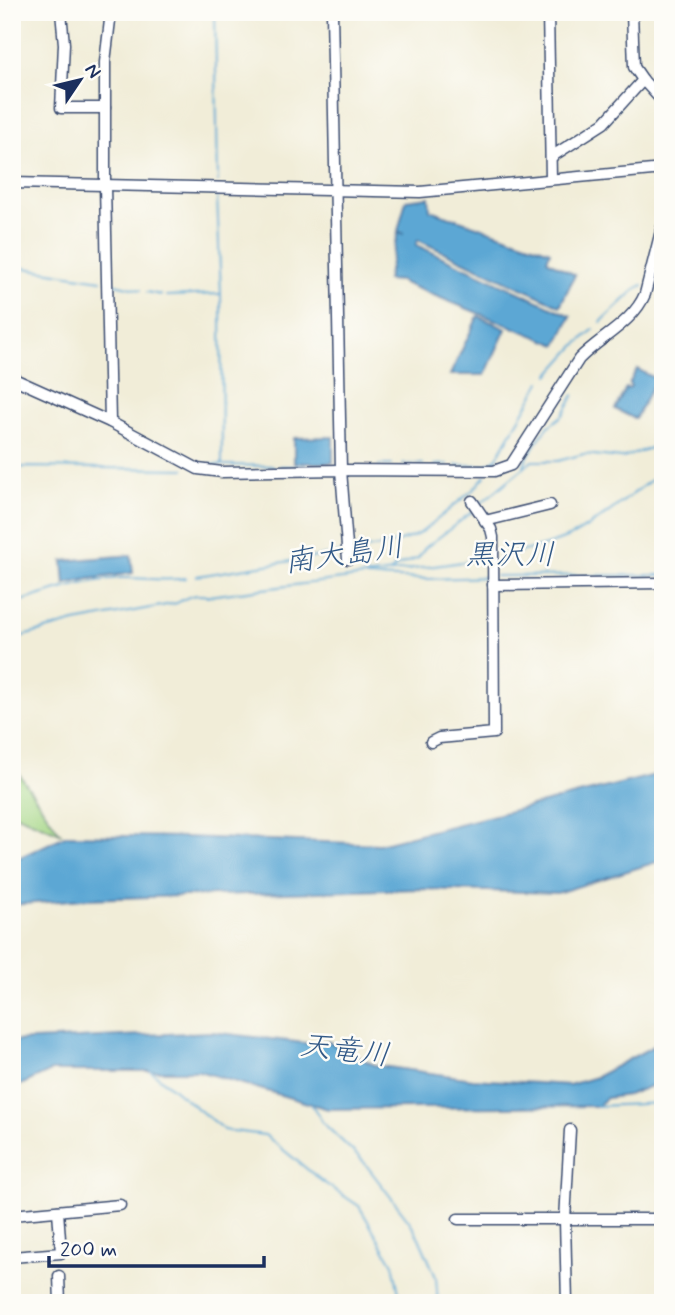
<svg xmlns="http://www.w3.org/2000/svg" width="675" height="1315" viewBox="0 0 675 1315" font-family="Mynerve,'Klee One',sans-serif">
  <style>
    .green { fill: #a4d685; stroke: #608272; stroke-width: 2 }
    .water { fill: #5ca7d4; stroke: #3c6b99; stroke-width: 2 }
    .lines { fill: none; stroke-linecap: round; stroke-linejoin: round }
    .stream { stroke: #5ca7d4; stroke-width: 2 }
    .minor-casing { stroke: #3b4c70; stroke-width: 13 }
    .minor { stroke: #fff; stroke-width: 10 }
    .labels { text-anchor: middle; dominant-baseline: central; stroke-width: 5; stroke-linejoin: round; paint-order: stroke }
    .water-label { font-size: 30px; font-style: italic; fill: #325987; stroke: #fdfcf7 }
  </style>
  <rect width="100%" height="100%" fill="#fdfcf7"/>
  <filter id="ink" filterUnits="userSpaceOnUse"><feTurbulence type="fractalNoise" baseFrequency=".0143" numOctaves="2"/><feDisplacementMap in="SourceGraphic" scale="14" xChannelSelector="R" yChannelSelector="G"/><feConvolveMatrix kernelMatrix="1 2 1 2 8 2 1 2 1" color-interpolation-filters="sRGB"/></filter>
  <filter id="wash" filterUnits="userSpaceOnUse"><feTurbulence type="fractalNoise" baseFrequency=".00686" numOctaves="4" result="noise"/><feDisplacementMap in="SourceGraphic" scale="28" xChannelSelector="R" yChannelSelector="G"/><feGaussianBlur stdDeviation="1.57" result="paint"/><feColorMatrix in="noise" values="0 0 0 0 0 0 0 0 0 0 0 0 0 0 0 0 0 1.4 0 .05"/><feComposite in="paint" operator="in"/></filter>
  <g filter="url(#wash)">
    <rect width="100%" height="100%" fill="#f1edd8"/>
    <path class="green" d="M12,764L60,833L12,813Z"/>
    <g class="water">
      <path d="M429,197L430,210L550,251L547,260L575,275L560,306L418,240L416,245L571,316L557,345L401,282V281L387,280L398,232L404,234L398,231L406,200Z"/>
      <path d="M478,316L506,329L485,375H450Z"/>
      <path d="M637,369L656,379L635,419L615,409L626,388L629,389L631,386L629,384Z"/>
      <path d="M333,437V463H294V438Z"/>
      <path d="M131,555L133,573L89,579L65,584L63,561Z"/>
      <path d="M663,773V860L557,893L420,889L83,899L12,905V861L67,835L184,837L379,844Z"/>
      <path d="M211,1032L313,1044L327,1041L374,1065L473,1079L569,1085L596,1077L663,1041V1081L628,1095L607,1098L597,1106L328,1109L199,1071H51L12,1089V1041Z"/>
    </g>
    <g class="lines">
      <g class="stream">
        <path d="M215,12L218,181"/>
        <path d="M12,266L101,280"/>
        <path d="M111,283L141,290"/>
        <path d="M651,286L659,290"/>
        <path d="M147,292L161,295"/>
        <path d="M166,296L220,294"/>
        <path d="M601,322L637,288L643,285"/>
        <path d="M549,375L574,347L594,329"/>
        <path d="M206,464L222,465L221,295L217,195"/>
        <path d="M403,464H423"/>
        <path d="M224,465L274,466"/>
        <path d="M379,465H392"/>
        <path d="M435,465L448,464"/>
        <path d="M456,465H486L496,459"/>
        <path d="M280,466H306"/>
        <path d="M492,466L541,382"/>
        <path d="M524,467L525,462L535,444L549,426L563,415L574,395"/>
        <path d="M12,471L23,467L184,469"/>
        <path d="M481,503L532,461H558L584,454L622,458L656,446"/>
        <path d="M353,551L384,546L412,537L422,532L474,489L485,476"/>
        <path d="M499,556C523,551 550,546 573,535C605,518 634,492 663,471"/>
        <path d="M390,573L395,567L418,558L425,548L472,512"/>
        <path d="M197,576L341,553"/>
        <path d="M496,576L663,575"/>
        <path d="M366,577L430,579L490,577"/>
        <path d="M12,604C47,593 83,581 120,578C142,577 164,582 186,578"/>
        <path d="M12,639L75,622L177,603C187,597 195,593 208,596L358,577L490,558"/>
        <path d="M151,1071L224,1130L265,1135L323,1182L359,1206L393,1264L401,1303"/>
        <path d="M312,1105L323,1123L363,1161L410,1222L419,1238L436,1277L438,1303"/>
        <path d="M597,1106L663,1103"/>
      </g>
    </g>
  </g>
  <g filter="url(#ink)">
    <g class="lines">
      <defs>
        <g id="minor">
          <path d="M61,12L64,44L61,108H105"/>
          <path d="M332,12L341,470L348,559"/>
          <path d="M548,12L551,179"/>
          <path d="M632,12L634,67L643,80L663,102"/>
          <path d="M551,157L604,123L643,80"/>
          <path d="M12,183L420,192L663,169"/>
          <path d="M12,378L110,422L198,469L222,472L341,470L494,471L511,465L579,359C600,337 633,323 645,294L663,223"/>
          <path d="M110,422L105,185V62L111,12"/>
          <path d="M485,521L550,505"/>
          <path d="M493,585L663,583"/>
          <path d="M431,742L439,738L494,733L493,537L491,529L472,501"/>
          <path d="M12,1215L120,1205"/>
          <path d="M458,1219H663"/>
          <path d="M12,1257L61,1253L58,1211"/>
          <path d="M59,1276L60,1303"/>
          <path d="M567,1303L565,1220L570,1130"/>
        </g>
      </defs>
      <use href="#minor" class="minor-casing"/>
      <use href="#minor" class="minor"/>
    </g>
  </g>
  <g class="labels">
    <g class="water-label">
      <text transform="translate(344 555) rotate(-8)">南大島川</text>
      <text x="510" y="555">黒沢川</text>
      <text transform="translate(345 1051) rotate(7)">天竜川</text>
    </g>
  </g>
  <rect width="675" height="1315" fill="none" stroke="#fdfcf7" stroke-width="42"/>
  <g transform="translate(80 80) rotate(55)" stroke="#fdfcf7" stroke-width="5" paint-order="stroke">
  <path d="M0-5L12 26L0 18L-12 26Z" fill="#1b2f5e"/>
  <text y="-10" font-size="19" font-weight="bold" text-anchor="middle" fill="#1b2f5e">N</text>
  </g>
  <path d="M49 1256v10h215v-10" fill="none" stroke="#1b2f5e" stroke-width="3.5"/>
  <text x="60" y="1256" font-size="21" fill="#1b2f5e" stroke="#fdfcf7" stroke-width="5" paint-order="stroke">200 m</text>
</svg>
